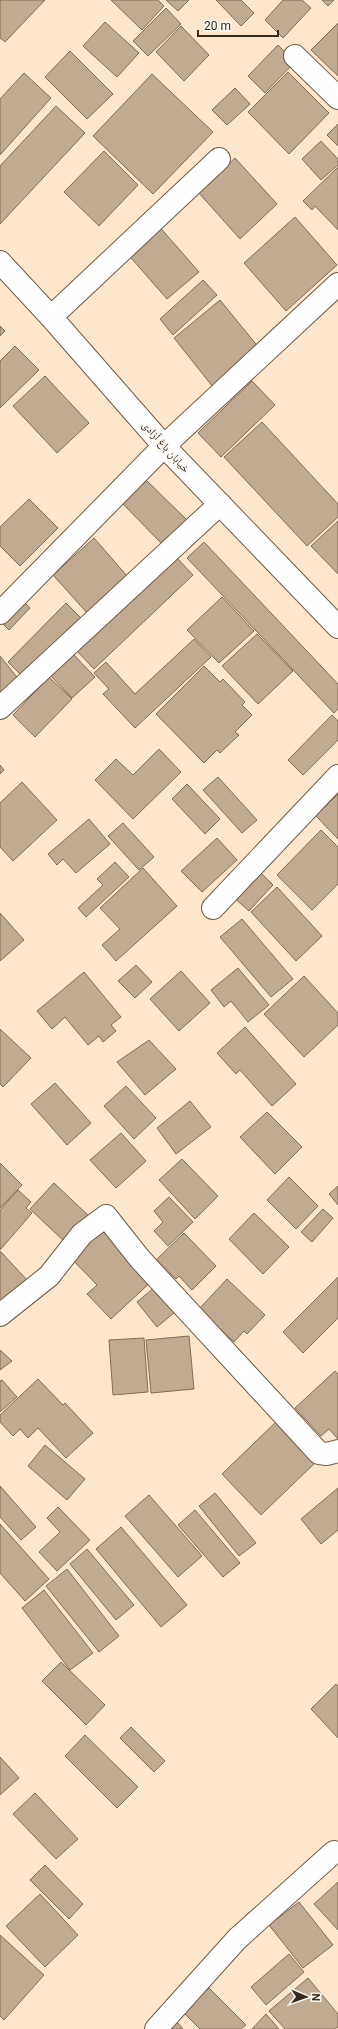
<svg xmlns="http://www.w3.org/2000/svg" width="338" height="2029" viewBox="0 0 338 2029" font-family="Roboto,'Noto Naskh Arabic',sans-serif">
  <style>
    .building { fill: #c1aa92; stroke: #816c56 }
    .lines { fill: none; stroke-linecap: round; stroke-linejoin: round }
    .minor-casing { stroke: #715c46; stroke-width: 24 }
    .tertiary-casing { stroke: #715c46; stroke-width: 24 }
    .minor { stroke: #fff; stroke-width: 22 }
    .tertiary { stroke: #fff; stroke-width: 22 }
    .labels { text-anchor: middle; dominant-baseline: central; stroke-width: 3.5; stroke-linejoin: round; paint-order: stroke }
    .street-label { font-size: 11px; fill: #342b21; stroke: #fbf7f1 }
  </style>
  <rect width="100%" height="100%" fill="#fee6cc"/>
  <g class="building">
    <path d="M0,0H45L5,42L0,38Z"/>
    <path d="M111,0H158L164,6L142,30Z"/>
    <path d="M166,0H189L178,11Z"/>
    <path d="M216,0H241L254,13L241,26Z"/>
    <path d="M283,0H302L311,8L283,38L265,20Z"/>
    <path d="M322,0H334L328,6Z"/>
    <path d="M166,8L181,24L148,56L133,41Z"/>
    <path d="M105,22L139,53L117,77L83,46Z"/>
    <path d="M338,23V76L311,50Z"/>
    <path d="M181,26L209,55L184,81L156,52Z"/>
    <path d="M278,45L295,62L265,93L248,76Z"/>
    <path d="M70,51L113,94L87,119L45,77Z"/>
    <path d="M288,72L329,113L289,154L248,112Z"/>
    <path d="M24,73L51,98L0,155V99Z"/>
    <path d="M152,74L213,132L153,194L93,136Z"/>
    <path d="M235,88L250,104L227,125L212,110Z"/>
    <path d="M56,106L85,133L0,224V166Z"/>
    <path d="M338,124V146L327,135Z"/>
    <path d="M321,141L338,159V165L321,180L302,159Z"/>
    <path d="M104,151L138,185L99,226L64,192Z"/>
    <path d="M235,158L277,204L240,239L198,192Z"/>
    <path d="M338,167V230L315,206L312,210L303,201Z"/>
    <path d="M295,217L337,265L286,311L244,263Z"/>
    <path d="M157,224L199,272L167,299L125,251Z"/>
    <path d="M203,280L217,295L173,335L160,319Z"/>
    <path d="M220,300L260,349L213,387L174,338Z"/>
    <path d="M0,326L5,331L0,336Z"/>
    <path d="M15,346L39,370L0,408V361Z"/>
    <path d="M45,376L89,423L57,453L13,406Z"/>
    <path d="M252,381L275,405L221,457L198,433Z"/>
    <path d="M262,422L338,504V517L307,546L224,457Z"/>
    <path d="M146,480L188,521L164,546L123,504Z"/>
    <path d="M29,499L58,528L20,566L0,546V527Z"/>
    <path d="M338,521V574L311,546Z"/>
    <path d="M94,538L128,577L88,614L53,575Z"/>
    <path d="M204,542L338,684V709L334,713L187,558Z"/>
    <path d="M175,556L193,575L94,669L76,650Z"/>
    <path d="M222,597L254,631L219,663L187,630Z"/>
    <path d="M20,598L30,608L9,630L0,621Z"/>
    <path d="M66,603L84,621L26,680L8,662Z"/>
    <path d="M257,634L293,671L258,704L222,666Z"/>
    <path d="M194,639L211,657L135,728L103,694L109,689L94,673L106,662L135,694Z"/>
    <path d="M73,654L95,677L72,698L51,676Z"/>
    <path d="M0,656L21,682L0,699Z"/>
    <path d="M204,666L220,682L223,679L245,702L242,705L252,715L235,732L239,735L220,753L217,750L204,763L156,714Z"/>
    <path d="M49,677L72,699L35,737L13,715Z"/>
    <path d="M332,715L338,721V740L303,775L288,760Z"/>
    <path d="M159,749L181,772L133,819L95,780L116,759L133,775Z"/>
    <path d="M0,765L4,770L0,774Z"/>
    <path d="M218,777L257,820L242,833L203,790Z"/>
    <path d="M22,782L57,820L13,861L0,847V803Z"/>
    <path d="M187,784L220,819L205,834L172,799Z"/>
    <path d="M338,794V839L316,816Z"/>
    <path d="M89,819L110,844L76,873L63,859L57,865L48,854Z"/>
    <path d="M123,823L154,857L139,870L108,836Z"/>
    <path d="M321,830L338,847V884L312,910L277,875Z"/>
    <path d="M217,838L237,860L202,892L181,871Z"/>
    <path d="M115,862L129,877L86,917L78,908L103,885L97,879Z"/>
    <path d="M143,868L177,906L116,961L102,945L120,929L100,908Z"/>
    <path d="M258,870L273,885L249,911L233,897Z"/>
    <path d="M277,887L322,936L296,961L251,912Z"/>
    <path d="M0,913L24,940L0,961Z"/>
    <path d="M242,919L293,979L271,997L220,937Z"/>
    <path d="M136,965L152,982L135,998L118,981Z"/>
    <path d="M238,968L269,1005L248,1022L231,1001L224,1007L211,990Z"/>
    <path d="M181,971L210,1003L179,1031L150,999Z"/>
    <path d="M84,972L121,1017L111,1025L116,1031L103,1042L99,1036L88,1045L65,1017L52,1029L37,1011Z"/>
    <path d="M304,976L338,1013V1025L304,1057L264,1014Z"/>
    <path d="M245,1027L296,1084L272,1106L240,1070L236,1074L217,1053Z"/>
    <path d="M0,1029L31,1058L3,1087L0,1084Z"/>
    <path d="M149,1040L176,1069L145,1095L117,1062Z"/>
    <path d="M55,1083L91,1123L67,1145L31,1104Z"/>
    <path d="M126,1086L156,1118L134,1139L104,1106Z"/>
    <path d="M190,1101L211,1127L176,1154L157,1128Z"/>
    <path d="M267,1112L302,1147L275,1174L240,1137Z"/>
    <path d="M121,1133L146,1161L116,1188L90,1160Z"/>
    <path d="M182,1159L218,1196L195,1219L159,1180Z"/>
    <path d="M0,1163L22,1185L0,1208Z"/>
    <path d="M289,1177L318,1206L296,1229L267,1200Z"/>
    <path d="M54,1183L90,1217L66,1243L30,1209Z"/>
    <path d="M338,1186V1205L329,1194Z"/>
    <path d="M18,1190L31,1202L26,1208L32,1213L0,1250V1210Z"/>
    <path d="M169,1197L193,1222L168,1246L154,1231L163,1222L154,1211Z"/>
    <path d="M323,1209L333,1218L312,1242L301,1232Z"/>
    <path d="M254,1213L289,1247L263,1274L229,1239Z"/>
    <path d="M101,1222L154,1279L111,1319L87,1294L97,1285L67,1254Z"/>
    <path d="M184,1233L216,1266L192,1290L179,1276L176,1279L156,1260Z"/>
    <path d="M0,1251L29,1282L0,1310Z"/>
    <path d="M338,1277V1318L303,1353L283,1332Z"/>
    <path d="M227,1279L265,1315L247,1334L244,1331L234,1342L199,1309Z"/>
    <path d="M155,1287L175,1312L157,1327L137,1302Z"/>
    <path d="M189,1336L194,1389L151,1393L146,1340Z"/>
    <path d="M144,1338L148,1392L113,1395L109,1340Z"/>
    <path d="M0,1350L12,1361L0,1370Z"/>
    <path d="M335,1371L338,1374V1439L329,1429L321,1436L295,1408Z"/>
    <path d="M38,1379L63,1405L65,1403L93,1433L66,1458L38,1428L28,1438L20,1429L13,1436L0,1422V1415Z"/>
    <path d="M2,1380L17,1397L0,1412V1381Z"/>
    <path d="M280,1418L319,1459L261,1515L222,1474Z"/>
    <path d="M45,1445L85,1479L67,1500L28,1466Z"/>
    <path d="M0,1486L36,1527L21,1540L0,1517Z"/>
    <path d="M338,1488V1530L321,1544L301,1519Z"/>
    <path d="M215,1493L256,1543L239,1556L199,1506Z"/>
    <path d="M149,1495L202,1556L178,1577L125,1516Z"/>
    <path d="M58,1507L90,1540L57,1571L39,1552L60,1532L47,1518Z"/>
    <path d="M195,1510L240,1563L223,1577L178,1525Z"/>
    <path d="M0,1524L49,1579L25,1601L0,1573Z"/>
    <path d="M121,1527L187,1605L161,1627L96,1549Z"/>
    <path d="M87,1549L134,1605L116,1620L70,1564Z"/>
    <path d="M67,1569L119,1636L99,1652L46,1586Z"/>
    <path d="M44,1590L93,1653L70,1670L22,1608Z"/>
    <path d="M61,1662L105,1705L86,1725L42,1681Z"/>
    <path d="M336,1684L338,1686V1738L311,1709Z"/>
    <path d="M131,1727L165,1761L154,1772L120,1738Z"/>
    <path d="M85,1735L138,1787L117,1808L65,1756Z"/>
    <path d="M0,1757L19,1778L0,1795Z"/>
    <path d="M35,1793L78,1839L56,1859L13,1814Z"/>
    <path d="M45,1865L83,1904L69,1919L30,1880Z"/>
    <path d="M338,1882V1930L314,1904Z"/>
    <path d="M40,1894L78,1935L45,1967L6,1926Z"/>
    <path d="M299,1902L333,1945L303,1968L269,1925Z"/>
    <path d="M0,1935L44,1975L4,2020L0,2016Z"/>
    <path d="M289,1954L304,1972L266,2005L251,1987Z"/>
    <path d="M308,1978L338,2014V2027L335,2029H285L269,2011Z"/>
    <path d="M209,1988L246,2025L241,2029H200L184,2013Z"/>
    <path d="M266,2014L279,2029H252Z"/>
    <path d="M177,2022L183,2029H170Z"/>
  </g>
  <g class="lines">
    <defs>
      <g id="minor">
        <path d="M295,56L338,98"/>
        <path d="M51,317L219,159"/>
        <path d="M0,613L164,446L338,284"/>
        <path d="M0,708L220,504"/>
        <path d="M213,908L338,776"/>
        <path d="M0,1315L49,1276L82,1234L106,1216L140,1259L319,1453L327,1454L338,1451"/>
        <path d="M156,2029L237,1939L334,1852"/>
      </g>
      <path id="tertiary" d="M0,262L51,317L164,446L338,627"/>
    </defs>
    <use href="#minor" class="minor-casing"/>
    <use href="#tertiary" class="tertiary-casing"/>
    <use href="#minor" class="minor"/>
    <use href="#tertiary" class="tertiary"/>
  </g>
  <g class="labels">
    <g class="street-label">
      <text transform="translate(166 447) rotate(48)">خیابان باغ آزادی</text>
    </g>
  </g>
  <g transform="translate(306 1997) rotate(92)" stroke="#fbf7f1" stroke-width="3" paint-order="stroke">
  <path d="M0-3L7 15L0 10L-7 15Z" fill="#342b21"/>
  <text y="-6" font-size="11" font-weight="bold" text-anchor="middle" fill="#342b21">N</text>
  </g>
  <path d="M198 30v6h80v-6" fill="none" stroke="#342b21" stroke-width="2"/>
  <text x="204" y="30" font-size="12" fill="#342b21" stroke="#fbf7f1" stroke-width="3" paint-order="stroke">20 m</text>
</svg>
